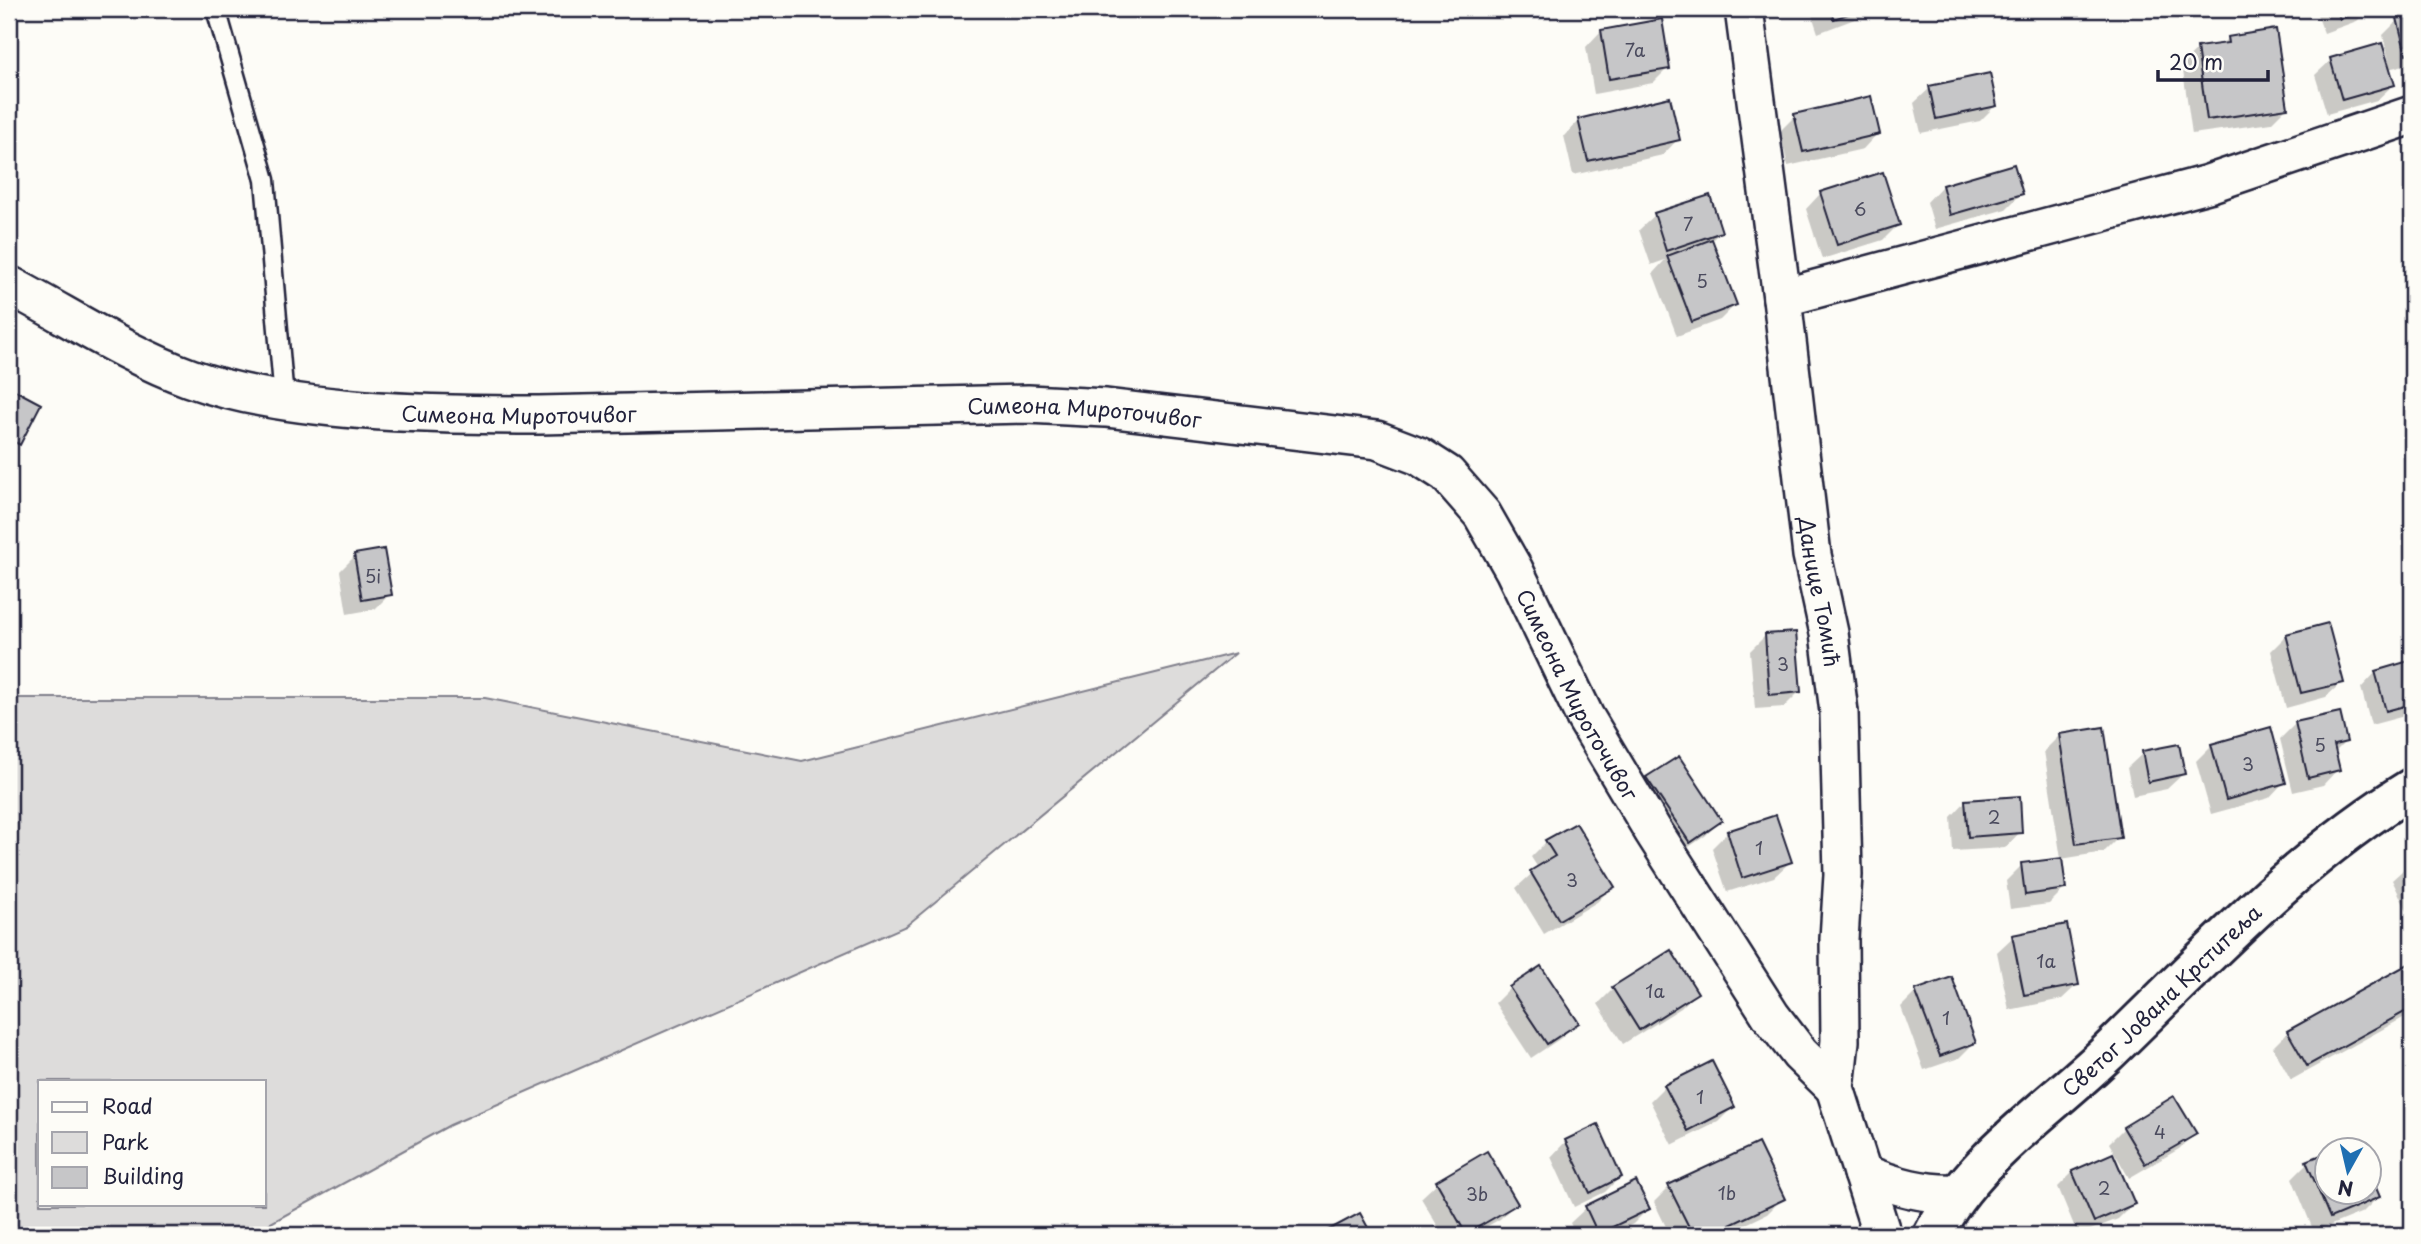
<svg xmlns="http://www.w3.org/2000/svg" width="2421" height="1244" viewBox="0 0 2421 1244" font-family="'Playpen Sans',sans-serif">
  <style>
    .green { fill: #dddcdb; stroke: #807f8b; stroke-width: 2; fill-rule: evenodd }
    .shadow { fill: #0003 }
    .building { fill: #c6c6c8; stroke: #22223b; stroke-width: 2 }
    .lines { fill: none; stroke-linecap: round; stroke-linejoin: round }
    .lane-casing { stroke: #22223b; stroke-width: 23 }
    .street-casing { stroke: #22223b; stroke-width: 42 }
    .secondary-casing { stroke: #22223b; stroke-width: 44 }
    .lane { stroke: #fdfcf7; stroke-width: 18 }
    .street { stroke: #fdfcf7; stroke-width: 37 }
    .secondary { stroke: #fdfcf7; stroke-width: 38 }
    .labels { text-anchor: middle; dominant-baseline: central; stroke-width: 5; stroke-linejoin: round; paint-order: stroke }
    .number-label { font-size: 18px; fill: #4b4b5e }
    .street-label { font-size: 21px; fill: #22223b; stroke: #fdfcf7 }
  </style>
  <rect width="100%" height="100%" fill="#fdfcf7"/>
  <filter id="ink" filterUnits="userSpaceOnUse"><feTurbulence type="fractalNoise" baseFrequency=".0143" numOctaves="2"/><feDisplacementMap in="SourceGraphic" scale="14" xChannelSelector="R" yChannelSelector="G"/><feConvolveMatrix kernelMatrix="1 2 1 2 8 2 1 2 1" color-interpolation-filters="sRGB"/></filter>
  <g filter="url(#ink)">
    <path class="green" d="M1236,653L906,926L450,1125L249,1235H9V698H485L802,761ZM40,1081H264V1204H40Z"/>
    <g class="shadow">
      <path d="M1810,9H1881L1818,33Z"/>
      <path d="M1895,9H1911L1897,14Z"/>
      <path d="M2315,9H2369L2357,21L2324,33Z"/>
      <path d="M2412,16V63L2388,69L2393,85L2377,100L2327,114L2315,75L2331,60L2381,46L2386,62L2389,61L2383,35L2398,20Z"/>
      <path d="M1601,31L1668,68L1653,83L1594,94L1586,47Z"/>
      <path d="M2228,38L2286,108L2271,123L2192,134L2182,64L2198,49L2220,46Z"/>
      <path d="M1930,88L1995,106L1980,121L1921,133L1914,103Z"/>
      <path d="M1795,116L1878,133L1863,149L1788,166L1780,131Z"/>
      <path d="M1579,120L1678,139L1663,155L1573,175L1564,136Z"/>
      <path d="M1942,186L2021,194L2006,209L1935,229L1927,202Z"/>
      <path d="M1821,193L1898,225L1883,240L1822,259L1806,209Z"/>
      <path d="M1655,215L1720,232L1711,241L1735,305L1720,320L1677,336L1653,273L1665,260L1651,265L1639,230Z"/>
      <path d="M9,389L39,405L18,443L9,453Z"/>
      <path d="M355,556L390,594L375,609L347,614L340,571Z"/>
      <path d="M2287,635L2342,682L2326,697L2286,708L2271,651Z"/>
      <path d="M1765,636L1799,692L1784,707L1755,709L1750,651Z"/>
      <path d="M2412,662V714L2371,725L2361,688L2376,672Z"/>
      <path d="M2339,714L2345,742L2334,753L2338,769L2323,785L2293,792L2280,739L2295,724Z"/>
      <path d="M2060,735L2119,837L2104,852L2061,859L2044,751Z"/>
      <path d="M2212,745L2284,782L2269,798L2211,814L2196,761Z"/>
      <path d="M2143,753L2183,774L2167,789L2133,796L2127,768Z"/>
      <path d="M1678,758L1720,821L1705,836L1674,857L1632,794L1647,778Z"/>
      <path d="M1966,801L2020,832L2005,848L1953,851L1951,817Z"/>
      <path d="M1728,832L1790,862L1774,877L1727,892L1712,848Z"/>
      <path d="M1546,842L1612,887L1597,902L1544,934L1516,888L1538,868L1531,857Z"/>
      <path d="M2412,862V914L2409,915L2392,880Z"/>
      <path d="M2022,865L2064,889L2049,904L2010,909L2006,881Z"/>
      <path d="M2013,937L2078,984L2062,999L2009,1010L1997,952Z"/>
      <path d="M2412,964V1013L2291,1080L2273,1047L2288,1032Z"/>
      <path d="M1510,988L1577,1022L1561,1038L1531,1058L1495,1003Z"/>
      <path d="M1613,989L1696,993L1681,1008L1623,1044L1598,1004Z"/>
      <path d="M1916,992L1974,1043L1959,1058L1924,1070L1901,1007Z"/>
      <path d="M1665,1086L1733,1107L1718,1122L1672,1145L1650,1101Z"/>
      <path d="M2124,1128L2194,1134L2179,1149L2129,1178L2109,1143Z"/>
      <path d="M1566,1141L1620,1177L1605,1192L1574,1207L1551,1157Z"/>
      <path d="M1487,1154L1516,1203L1500,1219L1472,1235H1443L1421,1198L1437,1183Z"/>
      <path d="M2326,1155V1192H2368L2378,1197L2363,1212L2314,1232L2292,1178L2307,1163Z"/>
      <path d="M2073,1172L2133,1204L2118,1219L2078,1235L2058,1187Z"/>
      <path d="M1635,1183L1648,1209L1633,1224L1610,1235H1576L1570,1223L1586,1208Z"/>
      <path d="M1669,1187L1783,1198L1767,1214L1723,1235H1670L1654,1202Z"/>
    </g>
    <g class="building">
      <path d="M1830,9H1862L1834,19Z"/>
      <path d="M2336,9H2367L2340,19Z"/>
      <path d="M2412,15V52L2406,54L2397,18Z"/>
      <path d="M1662,19L1670,69L1609,79L1601,30Z"/>
      <path d="M2276,29L2288,108L2207,120L2197,47L2228,43L2227,37Z"/>
      <path d="M2382,43L2395,85L2342,100L2330,58Z"/>
      <path d="M1990,73L1997,106L1936,119L1929,86Z"/>
      <path d="M1871,96L1880,134L1803,152L1794,114Z"/>
      <path d="M1670,97L1680,140L1588,161L1578,119Z"/>
      <path d="M2014,164L2023,194L1950,215L1942,185Z"/>
      <path d="M1883,172L1900,225L1837,245L1820,192Z"/>
      <path d="M1710,195L1722,232L1666,251L1654,213Z"/>
      <path d="M1712,239L1737,305L1692,322L1667,256Z"/>
      <path d="M9,387L41,404L20,445L9,439Z"/>
      <path d="M384,549L392,595L362,600L354,554Z"/>
      <path d="M2328,623L2344,683L2301,693L2286,634Z"/>
      <path d="M1796,632L1801,692L1769,695L1765,634Z"/>
      <path d="M2412,660V704L2386,711L2375,671Z"/>
      <path d="M2340,712L2347,742L2334,745L2340,770L2308,778L2295,722Z"/>
      <path d="M2104,727L2121,838L2076,844L2059,734Z"/>
      <path d="M2271,727L2286,783L2226,800L2211,744Z"/>
      <path d="M2179,744L2185,774L2148,782L2142,751Z"/>
      <path d="M1679,756L1722,821L1690,843L1646,777Z"/>
      <path d="M2020,796L2022,833L1968,837L1965,800Z"/>
      <path d="M1776,815L1792,862L1742,878L1727,831Z"/>
      <path d="M1576,823L1615,887L1559,920L1530,871L1555,856L1545,840Z"/>
      <path d="M2062,858L2066,889L2025,895L2021,863Z"/>
      <path d="M2067,924L2079,985L2024,995L2012,935Z"/>
      <path d="M1671,950L1698,993L1639,1030L1612,987Z"/>
      <path d="M2412,962V1008L2307,1066L2287,1031Z"/>
      <path d="M1541,966L1579,1023L1547,1044L1509,987Z"/>
      <path d="M1952,977L1976,1043L1940,1056L1915,990Z"/>
      <path d="M1712,1061L1735,1107L1688,1131L1664,1085Z"/>
      <path d="M2174,1096L2197,1134L2145,1164L2123,1127Z"/>
      <path d="M1598,1124L1622,1177L1590,1193L1565,1140Z"/>
      <path d="M2356,1141L2360,1150H2335Z"/>
      <path d="M1758,1143L1785,1199L1709,1235H1693L1668,1185Z"/>
      <path d="M1487,1151L1518,1204L1466,1234L1436,1181Z"/>
      <path d="M2113,1153L2135,1204L2094,1222L2072,1171Z"/>
      <path d="M2326,1153V1192H2368V1169L2380,1197L2330,1218L2306,1161Z"/>
      <path d="M1636,1181L1650,1209L1598,1234L1585,1206Z"/>
      <path d="M1360,1213L1372,1235H1319Z"/>
    </g>
    <g class="lines">
      <defs>
        <path id="lane" d="M216,9L265,180L284,399"/>
        <g id="street">
          <path id="s1" d="M1744,9L1782,298L1812,555L1829,633L1839,712L1843,875L1839,939L1840,1041L1835,1088L1882,1235"/>
          <path id="s2" d="M9,285C68,316 127,355 190,378C286,413 436,415 539,415L1028,404L1106,408L1377,440L1419,456L1447,474L1482,514L1514,570L1585,717L1653,831L1771,1016L1800,1054L1835,1088"/>
          <path d="M1782,298L2208,184L2412,115"/>
          <path d="M1862,1173C1895,1186 1924,1195 1960,1193"/>
        </g>
        <g id="secondary">
          <path id="s3" d="M1933,1235C1970,1161 2046,1111 2104,1056C2203,961 2294,860 2412,788"/>
        </g>
      </defs>
      <use href="#lane" class="lane-casing"/>
      <use href="#street" class="street-casing"/>
      <use href="#secondary" class="secondary-casing"/>
      <use href="#lane" class="lane"/>
      <use href="#street" class="street"/>
      <use href="#secondary" class="secondary"/>
    </g>
  </g>
  <g class="labels">
    <g class="number-label">
      <text x="1635" y="49">7a</text>
      <text x="1860" y="208">6</text>
      <text x="1688" y="223">7</text>
      <text x="1702" y="280">5</text>
      <text x="373" y="575">5i</text>
      <text x="1783" y="663">3</text>
      <text x="2320" y="744">5</text>
      <text x="2248" y="763">3</text>
      <text x="1994" y="816">2</text>
      <text x="1759" y="847">1</text>
      <text x="1572" y="879">3</text>
      <text x="2046" y="960">1a</text>
      <text x="1655" y="990">1a</text>
      <text x="1946" y="1017">1</text>
      <text x="1700" y="1096">1</text>
      <text x="2160" y="1131">4</text>
      <text x="2104" y="1187">2</text>
      <text x="1727" y="1192">1b</text>
      <text x="1477" y="1193">3b</text>
    </g>
    <g class="street-label">
      <text stroke="none"><textPath href="#s2" startOffset="536">Симеона Мироточивог</textPath></text>
      <text stroke="none"><textPath href="#s2" startOffset="1102">Симеона Мироточивог</textPath></text>
      <text stroke="none"><textPath href="#s1" startOffset="588">Данице Томић</textPath></text>
      <text stroke="none"><textPath href="#s2" startOffset="1732">Симеона Мироточивог</textPath></text>
      <text stroke="none"><textPath href="#s3" startOffset="329">Светог Јована Крститеља</textPath></text>
    </g>
  </g>
  <rect width="2421" height="1244" fill="none" stroke="#fdfcf7" stroke-width="35"/>
  <rect x="18" y="18" width="2386" height="1209" fill="none" stroke="#22223b" stroke-width="2.5" filter="url(#ink)"/>
  <rect x="38" y="1080" width="228" height="126" fill="#fdfcf7" stroke="#a5a5ac" stroke-width="2"/>
  <rect x="52" y="1102" width="35" height="10" fill="#fdfcf7" stroke="#a5a5ac" stroke-width="2"/>
  <text x="102" y="1114" font-size="21" fill="#22223b">Road</text>
  <rect x="52" y="1132" width="35" height="21" fill="#dddcdb" stroke="#a5a5ac" stroke-width="2"/>
  <text x="102" y="1150" font-size="21" fill="#22223b">Park</text>
  <rect x="52" y="1167" width="35" height="21" fill="#c6c6c8" stroke="#a5a5ac" stroke-width="2"/>
  <text x="102" y="1184" font-size="21" fill="#22223b">Building</text>
  <g transform="translate(2348 1171) rotate(188)"><circle r="33" fill="#fdfcf7" stroke="#a5a5ac" stroke-width="2"/>
  <path d="M0-5L12 26L0 18L-12 26Z" fill="#1f6fb2"/>
  <text y="-10" font-size="19" font-weight="bold" text-anchor="middle" fill="#22223b">N</text>
  </g>
  <path d="M2158 70v10h110v-10" fill="none" stroke="#22223b" stroke-width="3.5"/>
  <text x="2169" y="70" font-size="21" fill="#22223b" stroke="#fdfcf7" stroke-width="5" paint-order="stroke">20 m</text>
</svg>
